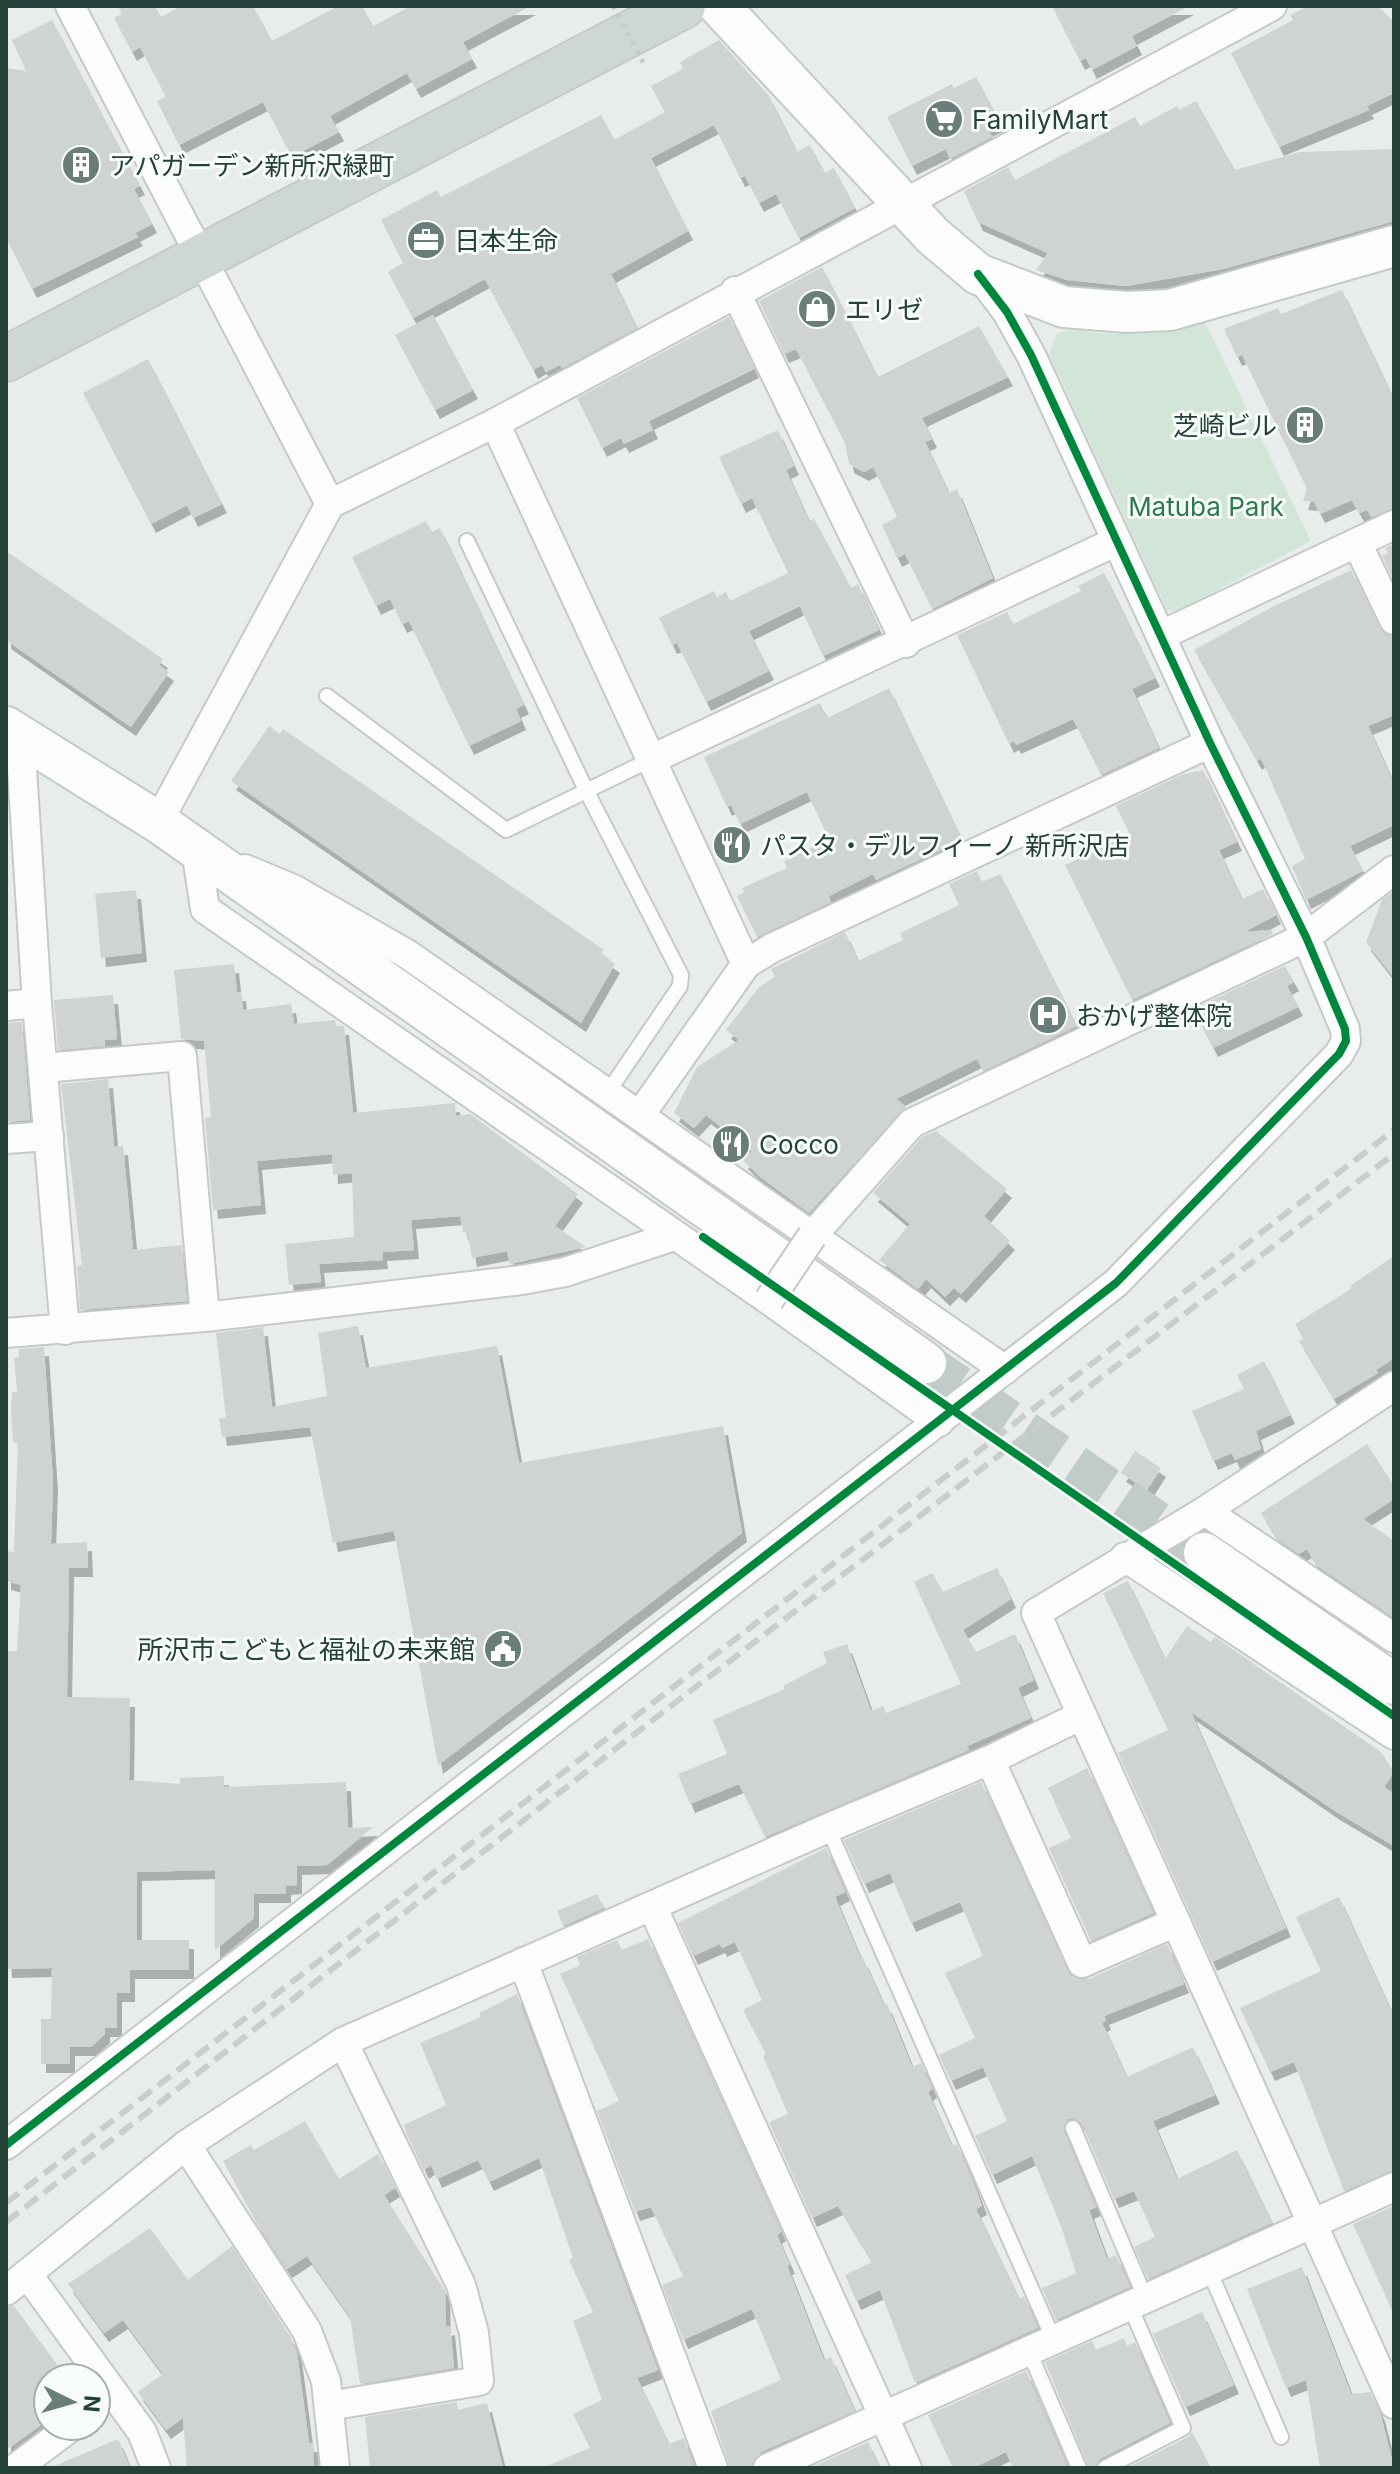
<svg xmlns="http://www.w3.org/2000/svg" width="1400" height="2474" viewBox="0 0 1400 2474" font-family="Inter,'Noto Sans JP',sans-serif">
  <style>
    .green { fill: #d1e6d8 }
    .building { fill: #cfd4d2; filter: url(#shadow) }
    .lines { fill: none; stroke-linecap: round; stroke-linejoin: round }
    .secondary-tunnel { stroke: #c1cbc8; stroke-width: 40; stroke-dasharray: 40 20; stroke-linecap: butt }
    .lane-casing { stroke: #c5cac8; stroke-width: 18 }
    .street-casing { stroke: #c5cac8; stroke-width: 32 }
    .secondary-casing { stroke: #c3cbc8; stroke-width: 44 }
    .primary-casing { stroke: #c3ccc9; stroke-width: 48 }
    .lane { stroke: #fcfcfc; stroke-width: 14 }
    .street { stroke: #fcfcfc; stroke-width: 28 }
    .secondary { stroke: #fcfcfc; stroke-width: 40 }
    .primary { stroke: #cfd7d5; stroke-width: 44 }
    .rail { stroke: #c9cdcc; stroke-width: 6; stroke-dasharray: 16 8; stroke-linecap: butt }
    .street-bridge-casing { stroke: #c5cac8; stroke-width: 32; stroke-linecap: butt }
    .path-bridge { stroke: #c3ccca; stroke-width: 5; stroke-dasharray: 4 6; stroke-linecap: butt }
    .street-bridge { stroke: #fcfcfc; stroke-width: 28 }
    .cycleway-casing { stroke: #f7fbf9; stroke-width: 13 }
    .cycleway { stroke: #00873e; stroke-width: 8 }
    .labels { text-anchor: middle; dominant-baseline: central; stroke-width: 6; stroke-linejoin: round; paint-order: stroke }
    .poi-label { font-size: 26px; fill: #24423a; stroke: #f7fbf9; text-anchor: start }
    .park-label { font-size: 26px; fill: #2d7a4b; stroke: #f7fbf9 }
  </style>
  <defs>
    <filter id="shadow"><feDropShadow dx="5" dy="9" stdDeviation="0" flood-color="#0004"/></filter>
  </defs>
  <rect width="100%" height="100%" fill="#e8edeb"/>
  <path class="green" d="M1205,322L1311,541L1177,611L1167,610L1049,354L1057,333C1075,326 1092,334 1112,334C1144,335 1174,329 1205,322Z"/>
  <g class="building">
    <path d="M118,6H155L161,17L181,6H253L272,41L338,6H362L373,26L411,6H531L463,42L472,59L416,89L407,73L330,116L339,132L292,157L263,102L179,145L157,101L166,97L140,47L132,52L114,18L122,14Z"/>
    <path d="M1052,6H1189L1132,36L1137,46L1092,70L1086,58L1080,61Z"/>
    <path d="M1309,6H1377L1394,21V93L1367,106L1369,110L1279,147L1231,53L1293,20L1290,15Z"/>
    <path d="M52,20L140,186L134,189L152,224L135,233L138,237L32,289L6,238V68L26,71L12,40Z"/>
    <path d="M719,40L769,96L797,152L810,145L825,173L834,168L855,208L799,238L776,194L759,203L745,176L740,178L714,125L651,158L688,231L611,274L637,328L562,368L560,365L546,372L542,365L533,370L485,279L413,318L388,272L403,263L381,220L437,190L441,197L601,115L614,140L665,112L651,86L683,69L680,62Z"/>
    <path d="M976,77L1000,122L987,128L992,137L950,159L946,149L912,166L887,117L952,84L954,88Z"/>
    <path d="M1196,101L1235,170L1300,152L1394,149V221L1223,269L1126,286L1067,280L1036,270L1048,253L978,222L964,191L1008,167L1015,180L1135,117L1140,126L1177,106L1179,110Z"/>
    <path d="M822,267L878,377L979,326L1008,377L922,418L932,439L925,442L949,493L957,489L993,578L932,609L905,554L897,558L882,525L897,517L873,467L864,472L849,464L845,443L796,349L784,354L759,301Z"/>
    <path d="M1342,290L1394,400V508L1371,517L1367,510L1359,513L1352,500L1320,514L1314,502L1303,501L1307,489L1242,355L1237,357L1224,329L1278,308L1281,314Z"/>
    <path d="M433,315L473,390L435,410L395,335Z"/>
    <path d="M729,317L754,369L649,421L653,430L624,444L621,438L602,448L577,398Z"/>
    <path d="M148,359L222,504L193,518L187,505L151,524L83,393Z"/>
    <path d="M778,430L794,466L786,470L809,521L814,519L851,588L858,584L879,630L823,656L800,606L749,631L769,671L706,702L677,643L672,645L659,618L714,591L717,597L726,592L730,601L788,573L752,498L741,504L719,457Z"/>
    <path d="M426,521L432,532L440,528L524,705L516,709L521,721L469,746L409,621L402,624L390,599L376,606L352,557Z"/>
    <path d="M1394,544V581L1382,556L1388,553L1385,548Z"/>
    <path d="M6,551L163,659L159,665L169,672L131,727L6,640Z"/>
    <path d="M1351,570L1379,628L1394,637V715L1368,726L1394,784V825L1350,846L1363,871L1306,900L1292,866L1305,859L1261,758L1257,761L1194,650L1272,607Z"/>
    <path d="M1104,573L1155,678L1132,689L1159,748L1101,775L1073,719L1016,745L1014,741L1009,744L957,635L1007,612L1013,624L1081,591L1078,586Z"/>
    <path d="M889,688L962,840L876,880L873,874L829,896L831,902L757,937L737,896L744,892L742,888L787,868L784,861L829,839L807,792L740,824L731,805L727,807L704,757L820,703L827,718Z"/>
    <path d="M269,726L280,734L283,729L604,950L601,954L615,964L581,1023L231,781Z"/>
    <path d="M1203,770L1237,842L1219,850L1242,899L1263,889L1276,915L1244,932L1271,930L1273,934L1132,1000L1065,865L1130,834L1116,806L1181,775Z"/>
    <path d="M977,871L982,882L1000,874L1077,1026L983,1071L977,1059L896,1099L906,1107L809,1213L759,1176L743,1160L752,1151L706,1115L694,1128L674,1113L697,1067L739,1040L726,1030L759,987L775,977L771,969L845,932L858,961L903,940L900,933L959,905L949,884Z"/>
    <path d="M136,890L142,953L101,958L95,894Z"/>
    <path d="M1394,891V978L1366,942L1382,900Z"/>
    <path d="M234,964L237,992H241L243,1010L291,1004L294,1024L335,1020L336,1026H344L353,1113L455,1103L456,1116L470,1114L578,1194L555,1226L586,1247L510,1264L507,1251L472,1258L467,1231L463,1232L460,1216L411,1220L414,1250L382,1252L383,1260L319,1264L321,1282L289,1285L285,1244L354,1237L352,1173L333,1175L332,1154L257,1161L261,1205L213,1210L205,1118L211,1117L204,1041L181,1039L174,970Z"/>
    <path d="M1285,966L1294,982L1287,986L1298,1007L1213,1048L1193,1009Z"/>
    <path d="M113,995L117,1039L105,1040V1046L58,1050L54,1000Z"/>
    <path d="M22,1022L30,1120L6,1122V1023Z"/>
    <path d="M108,1079L114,1147L123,1146L133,1250L182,1245L187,1301L80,1310L77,1266L82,1265L61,1084Z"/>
    <path d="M936,1131L1007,1189L984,1216L1010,1241L961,1294L954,1288L945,1297L926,1279L918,1289L879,1260L910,1224L873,1193L922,1137Z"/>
    <path d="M1394,1256V1358L1376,1370L1378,1373L1334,1399L1299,1341L1304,1339L1295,1324L1351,1289L1350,1286Z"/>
    <path d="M358,1326L366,1368L497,1346L519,1463L723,1426L742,1533L438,1765L394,1531L333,1543L310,1427L222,1437L219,1419L226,1417L216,1333L263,1327L272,1407L327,1396L318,1333Z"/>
    <path d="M44,1347L53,1481L51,1544L87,1542L88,1568H69L67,1697L130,1698L129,1780L180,1784V1778L224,1776V1787L346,1782L348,1828L373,1827L327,1865L297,1866V1885L286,1886V1894H254V1918L215,1950V1870L137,1872V1940H189V1970H130V1993H117V2028H105V2034L91,2047H70V2064H41V2019H51L52,1968L7,1969L6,1950V1651H17L21,1585L6,1581V1551L14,1552L18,1442L13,1443L11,1409L12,1392H17L14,1358L19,1357V1349Z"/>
    <path d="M1264,1361L1290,1415L1256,1431L1261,1449L1235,1460L1232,1453L1213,1461L1192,1411L1244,1389L1237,1375Z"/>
    <path d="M1367,1444L1394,1486V1499L1363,1519L1394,1541V1618L1316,1565L1307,1549L1299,1554L1278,1540L1261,1513Z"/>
    <path d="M1135,1451L1161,1468L1147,1490L1121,1473Z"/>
    <path d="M997,1568L1011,1599L963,1630L976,1652L1015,1634L1034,1680L1018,1688L1031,1718L967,1746L969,1750L765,1837L739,1784L690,1804L678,1774L727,1754L713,1720L785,1689L783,1686L827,1663L823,1652L847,1644L871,1711L883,1706L886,1713L961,1684L914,1582L932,1573L943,1592Z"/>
    <path d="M1128,1581L1165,1659L1187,1626L1211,1642L1215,1637L1381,1752L1394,1772L1384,1787L1394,1794V1846L1335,1811L1191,1712L1286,1928L1212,1962L1118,1753L1168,1730L1103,1593Z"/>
    <path d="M1087,1768L1153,1913L1091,1941L1049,1848L1071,1838L1048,1788Z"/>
    <path d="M981,1782L1071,1976L1089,1979L1167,1944L1184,1984L1104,2016L1106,2021L1102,2023L1127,2077L1193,2047L1215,2095L1153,2121L1177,2179L1237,2150L1272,2223L1148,2279L1134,2247L1155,2237L1134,2191L1114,2199L1082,2124L1075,2118L1068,2119L1064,2131L1096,2207L1089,2210L1107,2259L1116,2255L1130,2287L1056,2320L1042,2288L1076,2273L1062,2229L1032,2156L992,2175L975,2136L1007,2121L983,2067L951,2081L939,2055L975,2038L945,1973L983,1956L960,1902L911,1923L890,1873L864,1884L844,1840Z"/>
    <path d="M826,1848L845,1892L835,1897L861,1959L863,1958L884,2005L887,2004L912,2067L921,2063L932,2089L928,2092L952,2146L957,2144L974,2184L982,2206L976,2209L1019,2299L1024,2296L1038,2328L915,2383L880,2290L856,2301L845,2275L872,2262L838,2206L812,2218L769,2122L788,2114L763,2056L766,2054L743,2010L762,2000L735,1942L722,1948L720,1944L693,1956L678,1923Z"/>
    <path d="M597,1894L604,1908L563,1926L557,1911Z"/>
    <path d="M1339,1897L1394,2017V2170L1344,2191L1294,2062L1270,2072L1240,2008L1321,1971L1296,1917Z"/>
    <path d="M648,1939L781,2232L777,2235L790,2265L787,2266L824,2360L831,2357L855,2411L761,2452L751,2468H730L711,2411L781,2380L752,2309L683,2340L662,2285L683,2276L651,2207L635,2212L597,2111L619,2101L560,1974L580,1965L577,1957L617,1940L622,1950Z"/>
    <path d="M517,1994L658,2370L637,2378L669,2444L684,2438L695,2468H542L590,2448L573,2414L602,2400L573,2321L593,2312L569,2260L573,2258L539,2158L489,2182L478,2160L437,2179L431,2165L424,2170L407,2135L404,2125L446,2105L420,2043L481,2017L479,2013Z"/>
    <path d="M305,2121L339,2179L378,2154L395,2188L384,2195L445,2291L446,2327L450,2326L454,2368L360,2384L350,2317L307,2256L287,2269L258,2225L223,2161L251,2145L254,2150Z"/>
    <path d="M1394,2206V2315L1353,2224Z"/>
    <path d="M150,2228L188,2280L232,2246L291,2338L297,2353L309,2443H313L314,2468H187L183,2418L166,2430L138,2392L163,2374L123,2320L104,2333L68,2284Z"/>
    <path d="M1302,2267L1351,2394L1370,2392L1380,2412L1394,2468H1320L1306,2380L1286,2388L1247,2289Z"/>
    <path d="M14,2306L67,2378H48V2420L6,2450V2308Z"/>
    <path d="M1202,2312L1234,2385L1185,2407L1153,2334Z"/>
    <path d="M1124,2338L1127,2346L1135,2342L1170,2423L1100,2459L1095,2468H1089L1045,2362L1092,2341L1096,2350Z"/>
    <path d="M1026,2371L1068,2468H1013L1006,2452L973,2468H953L928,2415Z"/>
    <path d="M457,2402L458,2410L487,2403L503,2468H370L365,2417Z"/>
    <path d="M1192,2432L1210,2468H1127L1188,2437Z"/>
    <path d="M118,2439L130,2468H50Z"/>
    <path d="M868,2442L880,2468H810Z"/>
  </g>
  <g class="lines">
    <path class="secondary-tunnel" d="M926,1363L1204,1553"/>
    <defs>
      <g id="lane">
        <path d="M467,541L586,790L681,975L680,986L608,1092"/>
        <path d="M327,696L506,830L652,759"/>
        <path d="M828,1828L1053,2338"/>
        <path d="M1073,2128L1145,2297"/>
        <path d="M1209,2270L1281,2437"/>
        <path d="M1028,2349L1079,2468"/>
        <path d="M1105,2468L1183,2428L1129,2304"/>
      </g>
      <g id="street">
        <path d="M70,6L330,504"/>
        <path d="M735,291L906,643"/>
        <path d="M495,423L746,964"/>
        <path d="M1357,543L1394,620"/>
        <path d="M1162,635L1394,525"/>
        <path d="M20,737L37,1003L65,1330"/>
        <path d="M652,759L1117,541"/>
        <path d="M158,822L330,504L495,423L1272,6"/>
        <path d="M196,849L205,909L769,1300L939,1422"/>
        <path d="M245,869L293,889L407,954L1005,1370"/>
        <path d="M6,1006L37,1003"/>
        <path d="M43,1068L182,1056L205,1317"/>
        <path d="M640,1115L746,964L772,948L1210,743"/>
        <path d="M6,1139L49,1136"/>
        <path d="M812,1236L912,1123L1306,937L1394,870"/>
        <path d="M6,1333L205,1317L522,1280L565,1272L674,1236"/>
        <path d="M1205,1511L1394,1638"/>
        <path d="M1125,1557L1394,1735"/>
        <path d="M1082,1715L1394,2404"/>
        <path d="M990,1760L1082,1963L1176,1922"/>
        <path d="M652,1906L907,2468"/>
        <path d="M523,1962L713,2468"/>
        <path d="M6,2145L1116,1283L1339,1054L1346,1041L1345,1029L1306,937L1210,743L1031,355L1007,312L979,275"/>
        <path d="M186,2145L307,2331L326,2381L335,2468"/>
        <path d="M28,2275L142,2432L156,2468"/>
        <path d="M6,2291L186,2145L343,2042L828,1828L990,1760L1082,1715L1036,1613L1205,1511L1394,1386"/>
        <path d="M329,2406L479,2381L474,2333L461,2285L343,2042"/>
        <path d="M16,2468L72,2426"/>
        <path d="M768,2468L1394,2187"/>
      </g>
      <g id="secondary">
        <path d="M719,6L933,236L978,274L1064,307L1127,312L1170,310L1394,246"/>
        <path d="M6,727L158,822L926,1363"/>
        <path d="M1204,1553L1394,1684"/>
      </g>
      <path id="primary" d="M6,359L683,6"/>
    </defs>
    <use href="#lane" class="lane-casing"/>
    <use href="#street" class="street-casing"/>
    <use href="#secondary" class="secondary-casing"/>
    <use href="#primary" class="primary-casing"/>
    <use href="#lane" class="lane"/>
    <use href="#street" class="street"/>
    <use href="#secondary" class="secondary"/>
    <use href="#primary" class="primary"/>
    <g class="rail">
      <path d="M6,2203L1394,1130"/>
      <path d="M6,2222L680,1699L1394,1154"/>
    </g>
    <defs>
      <path id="street-bridge" d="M769,1300L812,1236"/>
    </defs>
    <use href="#street-bridge" class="street-bridge-casing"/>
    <path class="path-bridge" d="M613,6L644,64"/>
    <use href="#street-bridge" class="street-bridge"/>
    <defs>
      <g id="cycleway">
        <path d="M703,1237L1394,1716"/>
        <path d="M6,2145L1116,1283L1339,1054L1346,1041L1345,1029L1306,937L1210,743L1031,355L1007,312L978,274"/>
      </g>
    </defs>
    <use href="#cycleway" class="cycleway-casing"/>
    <use href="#cycleway" class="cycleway"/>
  </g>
  <defs>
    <symbol id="supermarket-disc" viewBox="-11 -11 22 22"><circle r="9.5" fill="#697e78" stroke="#f7fbf9"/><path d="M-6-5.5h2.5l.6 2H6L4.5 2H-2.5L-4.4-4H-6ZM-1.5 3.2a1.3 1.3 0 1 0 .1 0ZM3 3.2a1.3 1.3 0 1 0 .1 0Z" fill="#fff"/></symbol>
    <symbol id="building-disc" viewBox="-11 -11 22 22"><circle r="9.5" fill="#697e78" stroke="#f7fbf9"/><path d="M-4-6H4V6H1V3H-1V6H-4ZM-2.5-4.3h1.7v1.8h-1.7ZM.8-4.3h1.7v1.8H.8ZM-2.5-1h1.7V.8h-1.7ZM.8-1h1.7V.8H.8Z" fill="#fff"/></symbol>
    <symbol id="office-disc" viewBox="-11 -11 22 22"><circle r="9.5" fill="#697e78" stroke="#f7fbf9"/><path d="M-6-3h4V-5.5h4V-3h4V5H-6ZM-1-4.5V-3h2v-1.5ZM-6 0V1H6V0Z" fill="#fff"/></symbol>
    <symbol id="shop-disc" viewBox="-11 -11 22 22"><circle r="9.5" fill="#697e78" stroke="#f7fbf9"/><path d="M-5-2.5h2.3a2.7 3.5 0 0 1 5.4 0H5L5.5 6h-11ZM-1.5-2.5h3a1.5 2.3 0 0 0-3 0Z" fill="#fff"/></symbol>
    <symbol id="restaurant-disc" viewBox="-11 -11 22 22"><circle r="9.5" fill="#697e78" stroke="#f7fbf9"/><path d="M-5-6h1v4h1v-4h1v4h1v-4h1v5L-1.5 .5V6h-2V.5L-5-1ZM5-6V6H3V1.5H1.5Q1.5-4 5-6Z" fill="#fff"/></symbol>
    <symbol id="hospital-disc" viewBox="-11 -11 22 22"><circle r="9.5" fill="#697e78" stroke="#f7fbf9"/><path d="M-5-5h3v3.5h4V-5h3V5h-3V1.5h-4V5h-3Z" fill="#fff"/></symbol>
    <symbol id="civic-disc" viewBox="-11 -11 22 22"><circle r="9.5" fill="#697e78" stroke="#f7fbf9"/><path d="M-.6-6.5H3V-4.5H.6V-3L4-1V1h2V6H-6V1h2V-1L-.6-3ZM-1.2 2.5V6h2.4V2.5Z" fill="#fff"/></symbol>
  </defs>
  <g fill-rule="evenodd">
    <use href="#supermarket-disc" x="922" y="97" width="44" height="44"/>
    <use href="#building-disc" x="59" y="143" width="44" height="44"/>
    <use href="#office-disc" x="404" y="218" width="44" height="44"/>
    <use href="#shop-disc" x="795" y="287" width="44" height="44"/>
    <use href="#building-disc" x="1283" y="403" width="44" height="44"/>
    <use href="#restaurant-disc" x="710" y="823" width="44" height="44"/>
    <use href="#hospital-disc" x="1026" y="993" width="44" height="44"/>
    <use href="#restaurant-disc" x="709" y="1122" width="44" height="44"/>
    <use href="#civic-disc" x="481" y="1627" width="44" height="44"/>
  </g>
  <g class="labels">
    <g class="poi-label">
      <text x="972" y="119">FamilyMart</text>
      <text x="109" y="165">アパガーデン新所沢緑町</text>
      <text x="454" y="240">日本生命</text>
      <text x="845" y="309">エリゼ</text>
      <text x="1277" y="425" text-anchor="end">芝崎ビル</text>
      <text x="760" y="845">パスタ・デルフィーノ 新所沢店</text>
      <text x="1076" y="1015">おかげ整体院</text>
      <text x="759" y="1144">Cocco</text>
      <text x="475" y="1649" text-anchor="end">所沢市こどもと福祉の未来館</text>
    </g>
    <g class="park-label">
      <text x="1206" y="506">Matuba Park</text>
    </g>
  </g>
  <rect width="1400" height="2474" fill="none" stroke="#24423a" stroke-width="16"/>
  <g transform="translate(72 2402) rotate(95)"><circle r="38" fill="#f7fbf9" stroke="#a3b1ad" stroke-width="2"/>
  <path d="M0-6L14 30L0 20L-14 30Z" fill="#697e78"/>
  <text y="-12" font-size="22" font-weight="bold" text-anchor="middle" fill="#24423a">N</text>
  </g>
</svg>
